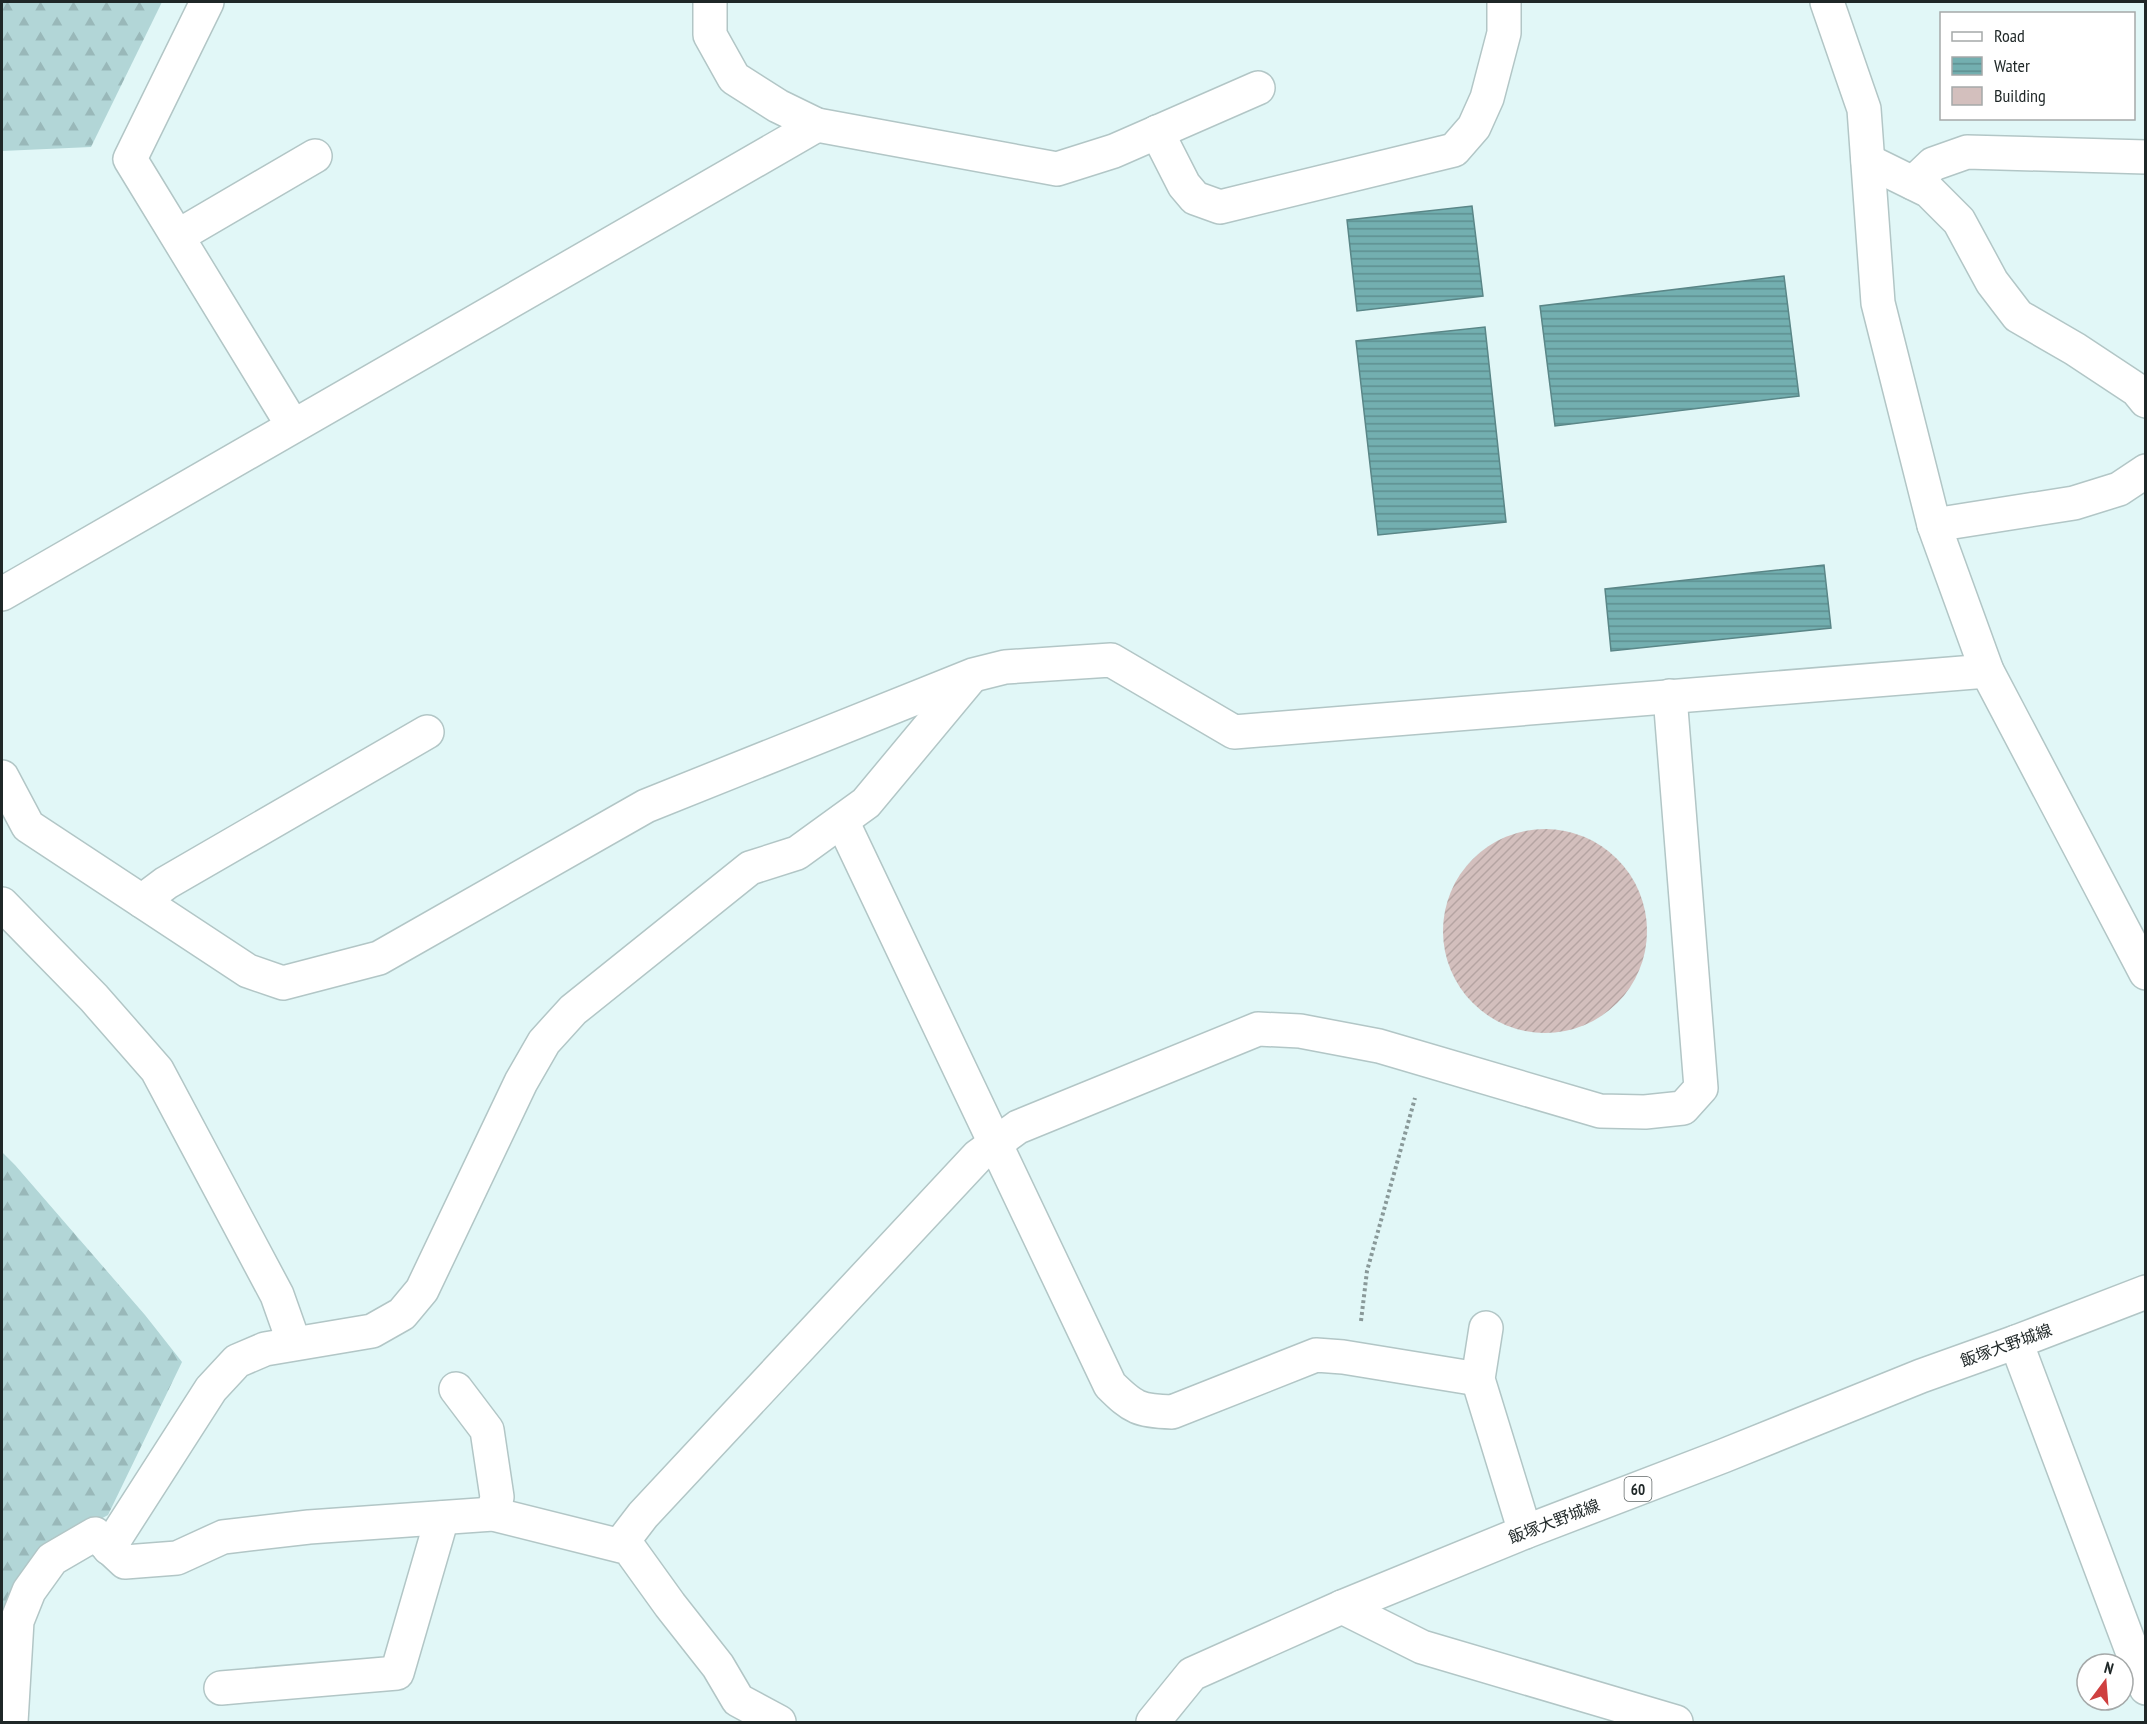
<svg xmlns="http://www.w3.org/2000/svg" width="2147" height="1724" viewBox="0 0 2147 1724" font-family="'PT Sans Narrow','Noto Sans JP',sans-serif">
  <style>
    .forest { fill: url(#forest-firs) }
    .water { fill: url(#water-rules); stroke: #5a8687; stroke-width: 1.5 }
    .building { fill: url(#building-hatch) }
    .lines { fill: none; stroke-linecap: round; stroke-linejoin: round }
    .minor-casing { stroke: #b2c6c6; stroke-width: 36 }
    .major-casing { stroke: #b2c6c6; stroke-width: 36 }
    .path { stroke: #899999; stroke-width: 4; stroke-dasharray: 3 3; stroke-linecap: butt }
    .minor { stroke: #fff; stroke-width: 33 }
    .major { stroke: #fff; stroke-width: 33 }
    .labels { text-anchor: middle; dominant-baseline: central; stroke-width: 5; stroke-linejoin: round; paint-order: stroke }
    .shield { fill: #fff; stroke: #626868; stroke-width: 1.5 }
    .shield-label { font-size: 15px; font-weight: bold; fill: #1f2727 }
    .street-label { font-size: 16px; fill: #1f2727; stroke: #fff }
  </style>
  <defs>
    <pattern id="forest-firs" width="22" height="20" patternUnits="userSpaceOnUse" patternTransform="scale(1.5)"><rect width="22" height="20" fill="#b2d6d7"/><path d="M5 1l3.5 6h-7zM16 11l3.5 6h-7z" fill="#99b8b9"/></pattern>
    <pattern id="water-rules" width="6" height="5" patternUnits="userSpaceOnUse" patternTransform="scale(1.5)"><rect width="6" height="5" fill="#73afb0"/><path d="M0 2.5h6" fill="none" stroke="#5e8e8f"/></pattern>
    <pattern id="building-hatch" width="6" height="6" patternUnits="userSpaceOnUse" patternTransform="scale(1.5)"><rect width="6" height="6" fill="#d3bfbd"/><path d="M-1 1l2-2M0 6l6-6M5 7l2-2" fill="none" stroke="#b5a4a2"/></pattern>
  </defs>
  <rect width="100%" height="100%" fill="#e1f7f7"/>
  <g class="forest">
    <path d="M2,2H162L91,147L2,151Z"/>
    <path d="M2,1152L15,1165L145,1315L182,1362L108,1515L40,1552L2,1630Z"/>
  </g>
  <g class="water">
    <path d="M1472,206L1483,296L1357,311L1347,220Z"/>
    <path d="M1784,276L1799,396L1555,426L1540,306Z"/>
    <path d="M1485,327L1506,522L1378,535L1356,341Z"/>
    <path d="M1824,565L1831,628L1611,651L1605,589Z"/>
  </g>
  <circle class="building" cx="1545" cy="931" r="102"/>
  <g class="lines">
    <defs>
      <g id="minor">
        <path d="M207,2L130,159L293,426"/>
        <path d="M710,2V35L734,78L778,106L817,125L1057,169L1114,151L1258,88"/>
        <path d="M1827,2L1864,109L1878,303L1934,525L1987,671L2146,973"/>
        <path d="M1157,132L1184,185L1195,198L1220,207L1454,150L1474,127L1487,98L1504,33V2"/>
        <path d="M1868,161L1929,191L1959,221L1992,282L2018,316L2075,349L2137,390L2146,401"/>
        <path d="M1913,183L1933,164L1967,152L2146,157"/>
        <path d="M178,236L315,156"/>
        <path d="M1934,525L2074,503L2119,489L2146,471"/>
        <path d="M2,594L817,125"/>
        <path d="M2,777L28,826L248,971L283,983L379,958L646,806L973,675L1005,667L1111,660L1234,732L1987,671"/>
        <path d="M842,821L1110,1385C1133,1408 1139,1411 1172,1412L1316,1355L1343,1357L1478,1379"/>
        <path d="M142,901L166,883L427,732"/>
        <path d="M2,904L94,998L157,1070L277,1295L294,1343"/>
        <path d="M1486,1328L1478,1379L1525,1532"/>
        <path d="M2016,1342L2146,1688"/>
        <path d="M456,1389L487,1430L497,1497L493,1514"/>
        <path d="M620,1545L643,1515L978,1156L1018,1127L1258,1029L1300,1031L1379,1046L1600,1111L1645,1112L1683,1108L1701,1088L1670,696"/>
        <path d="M109,1548L211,1389L237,1361L265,1349L372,1331L402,1314L422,1290L521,1082L544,1042L573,1010L750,868L797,853L866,803L970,678"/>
        <path d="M1342,1607L1422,1647L1676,1722"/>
        <path d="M221,1688L397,1673L442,1518"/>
        <path d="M11,1722L17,1621L29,1591L52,1559L95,1534L125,1562L177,1558L223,1537L309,1527L493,1514L629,1548L670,1605L718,1666L738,1700L779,1722"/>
      </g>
      <path id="major" d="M1153,1722L1192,1674L1342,1607L1525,1532L1723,1456L1921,1376L2016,1342L2146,1292"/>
    </defs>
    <use href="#minor" class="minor-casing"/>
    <use href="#major" class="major-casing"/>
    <path class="path" d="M1361,1321L1367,1271L1415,1098"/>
    <use href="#minor" class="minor"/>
    <use href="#major" class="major"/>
  </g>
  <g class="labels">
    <rect class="shield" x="1624.5" y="1477" width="27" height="24" rx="4.5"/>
    <g class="shield-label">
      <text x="1638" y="1489">60</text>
    </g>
    <g class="street-label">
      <text transform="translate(2006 1345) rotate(-20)">飯塚大野城線</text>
      <text transform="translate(1554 1521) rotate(-21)">飯塚大野城線</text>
    </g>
  </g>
  <rect width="2147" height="1724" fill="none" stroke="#1f2727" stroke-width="6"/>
  <rect x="1940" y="12" width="195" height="108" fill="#ffffff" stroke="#a5a9a9" stroke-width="1.5"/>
  <rect x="1952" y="32" width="30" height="9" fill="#ffffff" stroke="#a5a9a9" stroke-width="1.5"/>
  <text x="1994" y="42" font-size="18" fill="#1f2727">Road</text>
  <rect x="1952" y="57" width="30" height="18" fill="url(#water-rules)" stroke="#a5a9a9" stroke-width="1.5"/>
  <text x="1994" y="72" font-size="18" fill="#1f2727">Water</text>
  <rect x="1952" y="87" width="30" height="18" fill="#d3bfbd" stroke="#a5a9a9" stroke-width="1.5"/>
  <text x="1994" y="102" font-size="18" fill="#1f2727">Building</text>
  <g transform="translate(2105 1682) rotate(16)"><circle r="28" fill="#ffffff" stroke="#a5a9a9" stroke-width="1.5"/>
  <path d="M0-4.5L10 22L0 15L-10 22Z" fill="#cf4040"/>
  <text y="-9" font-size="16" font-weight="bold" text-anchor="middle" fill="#1f2727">N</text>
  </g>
</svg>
